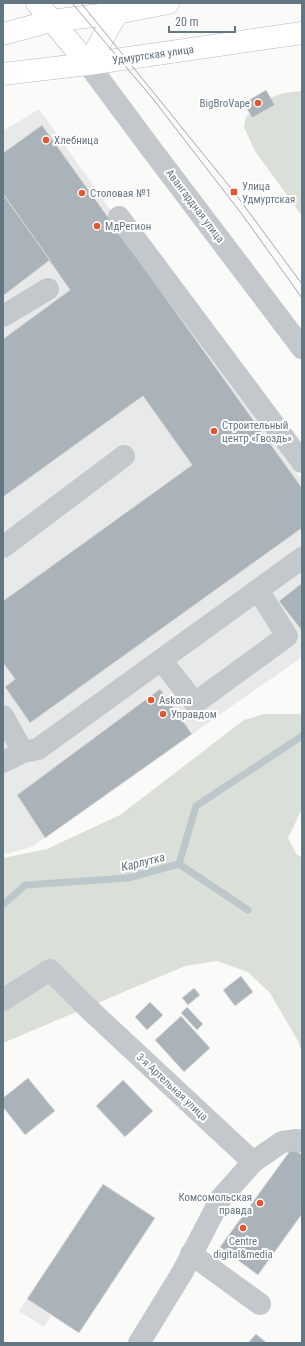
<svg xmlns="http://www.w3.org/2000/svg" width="305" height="1346" viewBox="0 0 305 1346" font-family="'Roboto Condensed',sans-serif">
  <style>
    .built { fill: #e8e9e9 }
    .green { fill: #dadfd7 }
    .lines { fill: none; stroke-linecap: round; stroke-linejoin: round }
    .stream { stroke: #bbc7cb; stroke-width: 7 }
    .building { fill: #aab3b9; stroke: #dcdcda }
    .major-casing { stroke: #b5babe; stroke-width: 23 }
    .minor { stroke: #c3c8cc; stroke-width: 22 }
    .major { stroke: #fff; stroke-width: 22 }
    .tram { stroke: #a2aab0; stroke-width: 1 }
    .poi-dot { fill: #e4572e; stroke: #fff; stroke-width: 1.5 }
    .labels { text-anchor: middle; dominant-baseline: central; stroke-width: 4; stroke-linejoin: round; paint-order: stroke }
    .street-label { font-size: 11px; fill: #657683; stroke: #fff }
    .poi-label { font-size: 11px; fill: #657683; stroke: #fff; text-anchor: start }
    .water-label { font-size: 12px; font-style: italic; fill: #60757c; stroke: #fff }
  </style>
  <rect width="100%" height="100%" fill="#fafaf8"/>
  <g class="built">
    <path d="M39,109L302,480V657L31,847L3,855V131Z"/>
    <path d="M27,1299L51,1316L44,1327L19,1311Z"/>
  </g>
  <g class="green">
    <path d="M302,91V216L255,151L244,127L246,117L270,98L284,93Z"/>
    <path d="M264,714H302V809L288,838L297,855L302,857V1052L298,1041L270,993L248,972L217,961L185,966L3,1043V858L47,849L120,815L244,720Z"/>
  </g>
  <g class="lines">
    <g class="stream">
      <path d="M179,864L248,910"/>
      <path d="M3,905L25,885L128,878L179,864L196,806L302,736"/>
    </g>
  </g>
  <g class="building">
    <path d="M266,90L275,105L252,118L244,103Z"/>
    <path d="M42,125L302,488V528L30,723L5,687L15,679L3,663V601L192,465L143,396L3,497V339L70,290L3,194V153Z"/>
    <path d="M3,194L50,260L3,296Z"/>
    <path d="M302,583V631L279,601Z"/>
    <path d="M160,689L192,734L45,838L17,795Z"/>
    <path d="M241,976L253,992L235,1006L223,990Z"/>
    <path d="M194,988L200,995L188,1005L182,998Z"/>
    <path d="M150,1002L163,1015L147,1030L135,1017Z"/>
    <path d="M187,1007L203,1024L197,1030L181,1013Z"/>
    <path d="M181,1016L210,1048L184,1072L155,1040Z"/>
    <path d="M28,1078L55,1111L25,1135L3,1107V1098Z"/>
    <path d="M123,1080L153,1111L125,1137L96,1106Z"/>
    <path d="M292,1148L302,1155V1214L258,1275L220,1247Z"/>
    <path d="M103,1184L155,1218L79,1333L27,1299Z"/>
    <path d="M256,1334L267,1343H248Z"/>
  </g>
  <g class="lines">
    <defs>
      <g id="major">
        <path d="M37,3L88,64"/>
        <path d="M3,34L51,21L117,13L168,3"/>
        <path d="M88,64L117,13"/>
        <path d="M3,74L88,64L302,33"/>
      </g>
    </defs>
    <use href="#major" class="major-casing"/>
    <g class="minor">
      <path d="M88,64L152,150L302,348"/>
      <path d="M119,217L302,462"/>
      <path d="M3,316L48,289"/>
      <path d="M3,547L124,456"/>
      <path d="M161,660L195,703L287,636L258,590"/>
      <path d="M3,716L23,752"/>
      <path d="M3,762L23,752L38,749L302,558"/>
      <path d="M3,1000L50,970L91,1011L253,1162"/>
      <path d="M191,1254L260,1304"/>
      <path d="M139,1343L182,1273L221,1198L253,1162L282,1142L297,1140L302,1142"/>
    </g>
    <use href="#major" class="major"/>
    <g class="tram">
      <path d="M72,3L153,99L241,213L302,298"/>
      <path d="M81,3L234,192L302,284"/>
    </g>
  </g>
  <g class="poi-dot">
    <circle cx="258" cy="103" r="4"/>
    <circle cx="46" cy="140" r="4"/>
    <rect x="230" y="188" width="8" height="8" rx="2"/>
    <circle cx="82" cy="193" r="4"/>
    <circle cx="97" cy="226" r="4"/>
    <circle cx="214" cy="431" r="4"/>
    <circle cx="151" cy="700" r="4"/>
    <circle cx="163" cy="714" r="4"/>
    <circle cx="260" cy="1203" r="4"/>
    <circle cx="243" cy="1228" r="4"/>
  </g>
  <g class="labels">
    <g class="street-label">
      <text transform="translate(153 55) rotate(-8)">Удмуртская улица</text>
      <text transform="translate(195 206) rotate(53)">Авангардная улица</text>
      <text transform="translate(172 1087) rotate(43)">3-я Артельная улица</text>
    </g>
    <g class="poi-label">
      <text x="250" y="103" text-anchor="end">BigBroVape</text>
      <text x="54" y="140">Хлебница</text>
      <text x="242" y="186">Улица<tspan x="242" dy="13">Удмуртская</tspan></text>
      <text x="90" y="193">Столовая №1</text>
      <text x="105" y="226">МдРегион</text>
      <text x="222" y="425">Строительный<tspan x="222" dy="13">центр «Гвоздь»</tspan></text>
      <text x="159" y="700">Askona</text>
      <text x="171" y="714">Управдом</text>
      <text x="252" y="1197" text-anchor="end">Комсомольская<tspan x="252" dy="13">правда</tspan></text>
      <text x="243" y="1241" text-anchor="middle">Centre<tspan x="243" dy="13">digital&amp;media</tspan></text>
    </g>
    <g class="water-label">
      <text transform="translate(143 862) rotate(-14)">Карлутка</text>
    </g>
  </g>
  <rect width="305" height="1346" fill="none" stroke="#657683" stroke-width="8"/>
  <path d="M169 26v6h66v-6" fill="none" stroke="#657683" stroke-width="2"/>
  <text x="175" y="26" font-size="12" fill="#657683" stroke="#ffffff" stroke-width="3" paint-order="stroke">20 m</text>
</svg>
